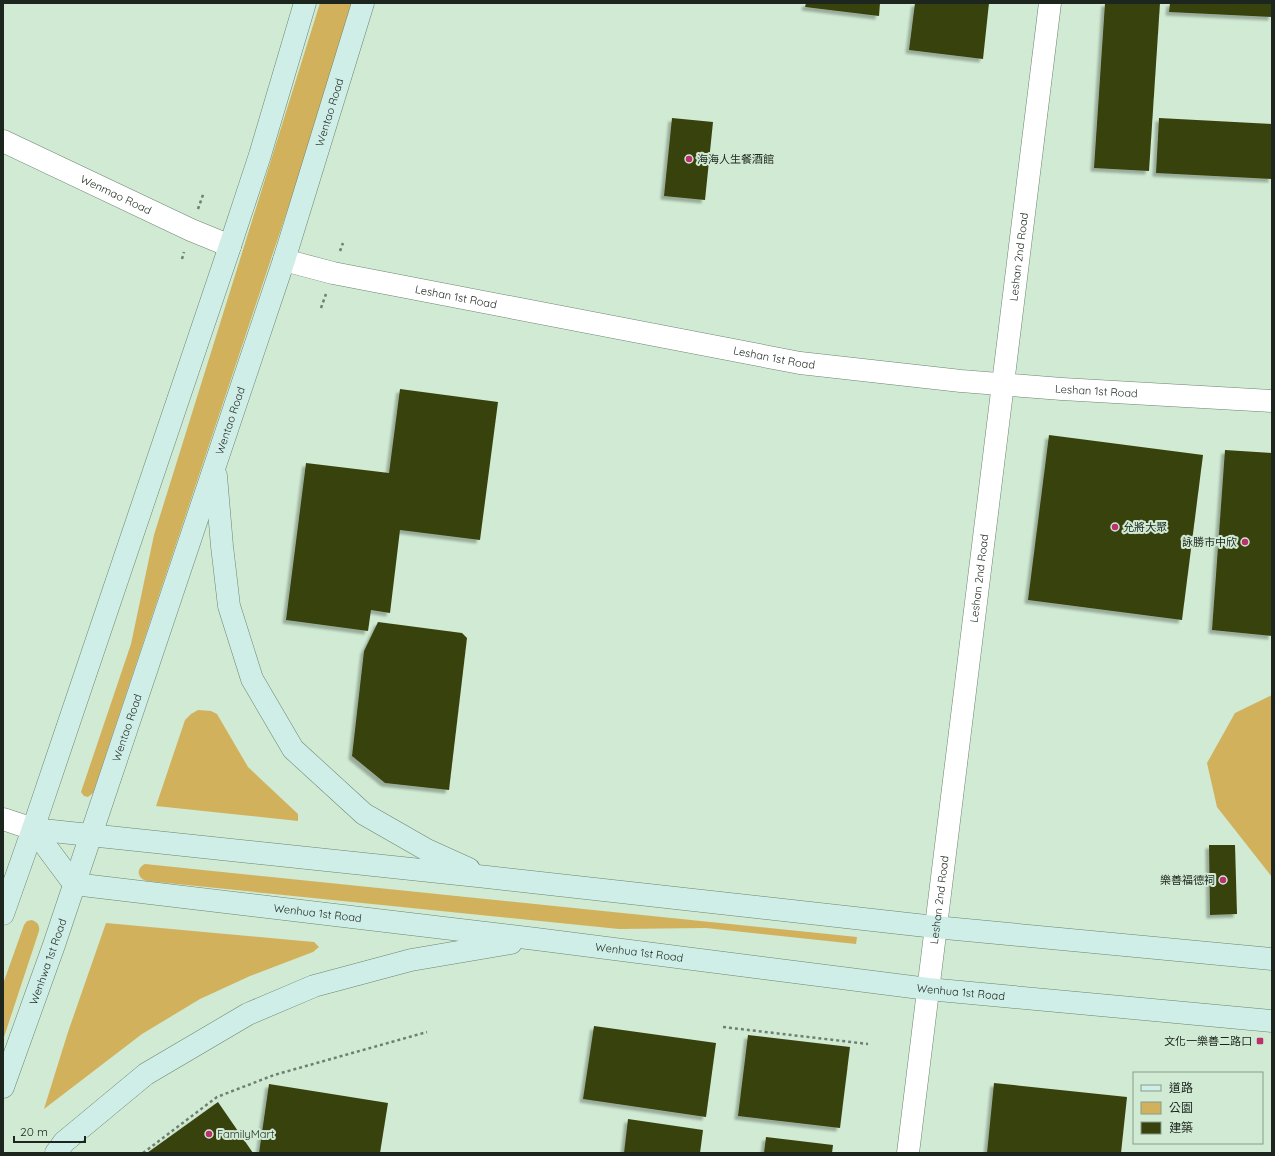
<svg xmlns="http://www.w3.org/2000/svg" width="1275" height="1156" viewBox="0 0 1275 1156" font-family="Quicksand,'Noto Sans TC',sans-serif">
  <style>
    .green { fill: #d1b15c }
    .building { fill: #39420c; filter: url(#shadow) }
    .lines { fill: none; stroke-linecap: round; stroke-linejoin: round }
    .street-casing { stroke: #6d8470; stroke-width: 23 }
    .secondary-casing { stroke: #6d8470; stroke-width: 23 }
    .path { stroke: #6f8071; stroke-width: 2.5; stroke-dasharray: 3 3; stroke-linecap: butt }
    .street { stroke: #fff; stroke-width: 22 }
    .secondary { stroke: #d0eee8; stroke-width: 22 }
    .poi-dot { fill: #bb316d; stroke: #d0ead3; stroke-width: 1.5 }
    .labels { text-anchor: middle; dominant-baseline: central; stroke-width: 4; stroke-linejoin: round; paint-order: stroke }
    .street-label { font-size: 11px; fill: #1d261e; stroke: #d0ead3 }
    .poi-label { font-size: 11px; fill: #1d261e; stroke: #d0ead3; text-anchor: start }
  </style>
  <defs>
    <filter id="shadow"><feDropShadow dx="-3.5" dy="3.5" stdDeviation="1" flood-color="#0004"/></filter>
  </defs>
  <rect width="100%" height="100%" fill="#d0ead3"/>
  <g class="green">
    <path d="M320,3H352L329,85L93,793L88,797L84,796L81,792L131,644L154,535Z"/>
    <path d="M1272,695V877L1217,807L1207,763L1235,713Z"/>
    <path d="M198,710L211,711L217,714L248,767L298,814V821L156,806L185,720L191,714Z"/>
    <path d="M145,864L857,937L856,944L706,928L619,929L147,881C138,879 135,869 145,864Z"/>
    <path d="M32,920C37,922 40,925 39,931L3,1040V984L24,925L27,921Z"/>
    <path d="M106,923L314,942L319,947L313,952L250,976L200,999L142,1034L44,1109L68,1032Z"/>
  </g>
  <g class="building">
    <path d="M806,3H880L879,16L805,7Z"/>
    <path d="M915,3H989L983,59L909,50Z"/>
    <path d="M1105,3H1160L1149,171L1094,168Z"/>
    <path d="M1170,3H1272V17L1169,12Z"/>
    <path d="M672,118L713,122L705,200L664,196Z"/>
    <path d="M1159,118L1272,124V179L1156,173Z"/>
    <path d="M400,389L498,402L480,540L400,530L390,613L371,610L368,631L286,620L306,463L389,473Z"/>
    <path d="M1049,435L1203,455L1182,620L1028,600Z"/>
    <path d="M1225,450L1272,453V636L1212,630Z"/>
    <path d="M378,622L462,633L467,638L449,790L385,783L352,756L364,651Z"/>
    <path d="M1209,845H1235L1237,914L1210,915Z"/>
    <path d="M594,1026L716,1043L706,1117L583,1099Z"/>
    <path d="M748,1035L850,1047L840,1128L738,1116Z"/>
    <path d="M994,1083L1127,1097L1121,1153H987Z"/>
    <path d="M269,1084L388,1103L380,1153H259Z"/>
    <path d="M218,1102L253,1153H147Z"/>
    <path d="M628,1119L703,1130L700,1153H624Z"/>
    <path d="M766,1137L833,1145L832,1153H764Z"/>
  </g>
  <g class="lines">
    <defs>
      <g id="street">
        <path id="s1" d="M3,141L191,230L230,246"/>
        <path id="s2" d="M284,260L333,273L800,363L961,381L1062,389L1272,401"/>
        <path d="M3,819L33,829"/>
        <path id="s3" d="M908,1153L1050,3"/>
      </g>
      <g id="secondary">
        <path d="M216,476L222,546L229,606L252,679L293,749L364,814L427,850L469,869"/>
        <path id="s4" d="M33,829L74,884L536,939L928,989L1272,1021"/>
        <path d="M33,829L487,877L935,927L1272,959"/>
        <path d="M3,914L33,829L230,246L260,155L305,3"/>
        <path id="s5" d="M3,1087L54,945L284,260L363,3"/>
        <path d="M56,1153L64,1142L146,1074L248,1014L314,986L411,960L511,943"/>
      </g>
    </defs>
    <use href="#street" class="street-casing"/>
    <use href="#secondary" class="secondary-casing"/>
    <g class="path">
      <path d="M198,209L204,192"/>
      <path d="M340,251L343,243"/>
      <path d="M182,259L184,252"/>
      <path d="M321,308L326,294"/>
      <path d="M723,1027L868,1044"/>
      <path d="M143,1153L217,1097L274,1075L427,1032"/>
    </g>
    <use href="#street" class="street"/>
    <use href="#secondary" class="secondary"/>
  </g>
  <g class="poi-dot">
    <circle cx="689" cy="159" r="4"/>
    <circle cx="1115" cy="527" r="4"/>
    <circle cx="1245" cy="542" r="4"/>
    <circle cx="1223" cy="880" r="4"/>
    <rect x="1256" y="1037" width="8" height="8" rx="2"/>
    <circle cx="209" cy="1134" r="4"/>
  </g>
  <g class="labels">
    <g class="street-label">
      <text stroke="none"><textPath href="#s5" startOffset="1028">Wentao Road</textPath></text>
      <text stroke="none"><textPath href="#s1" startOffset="125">Wenmao Road</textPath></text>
      <text stroke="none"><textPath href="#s3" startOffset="903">Leshan 2nd Road</textPath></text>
      <text stroke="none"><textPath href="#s2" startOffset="176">Leshan 1st Road</textPath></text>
      <text stroke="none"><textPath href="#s2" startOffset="500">Leshan 1st Road</textPath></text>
      <text stroke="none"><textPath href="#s2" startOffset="824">Leshan 1st Road</textPath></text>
      <text stroke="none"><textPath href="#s5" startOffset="704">Wentao Road</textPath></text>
      <text stroke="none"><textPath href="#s3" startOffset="579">Leshan 2nd Road</textPath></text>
      <text stroke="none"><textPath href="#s5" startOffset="380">Wentao Road</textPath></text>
      <text stroke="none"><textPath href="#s3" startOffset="255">Leshan 2nd Road</textPath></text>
      <text stroke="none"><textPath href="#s4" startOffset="314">Wenhua 1st Road</textPath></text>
      <text stroke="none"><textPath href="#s4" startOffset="638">Wenhua 1st Road</textPath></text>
      <text stroke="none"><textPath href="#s5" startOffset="133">Wenhwa 1st Road</textPath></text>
      <text stroke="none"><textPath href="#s4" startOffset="962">Wenhua 1st Road</textPath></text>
    </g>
    <g class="poi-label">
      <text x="697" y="159">海海人生餐酒館</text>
      <text x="1123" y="527">允將大聚</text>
      <text x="1237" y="542" text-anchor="end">詠勝市中欣</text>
      <text x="1215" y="880" text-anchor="end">樂善福德祠</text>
      <text x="1252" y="1041" text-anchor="end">文化一樂善二路口</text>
      <text x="217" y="1134">FamilyMart</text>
    </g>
  </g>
  <rect width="1275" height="1156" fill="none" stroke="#1d261e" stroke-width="8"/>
  <rect x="1133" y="1072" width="130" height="72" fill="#d0ead3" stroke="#889c8b"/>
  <rect x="1141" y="1085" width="20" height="6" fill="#d0eee8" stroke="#889c8b"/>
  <text x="1169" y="1092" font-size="12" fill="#1d261e">道路</text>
  <rect x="1141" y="1102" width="20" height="12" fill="#d1b15c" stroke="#889c8b"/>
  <text x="1169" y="1112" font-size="12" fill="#1d261e">公園</text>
  <rect x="1141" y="1122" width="20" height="12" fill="#39420c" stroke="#889c8b"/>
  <text x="1169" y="1132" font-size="12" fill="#1d261e">建築</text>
  <path d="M14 1136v6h71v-6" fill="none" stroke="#1d261e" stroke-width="2"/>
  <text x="20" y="1136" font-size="12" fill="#1d261e" stroke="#d0ead3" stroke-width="3" paint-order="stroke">20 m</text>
</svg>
